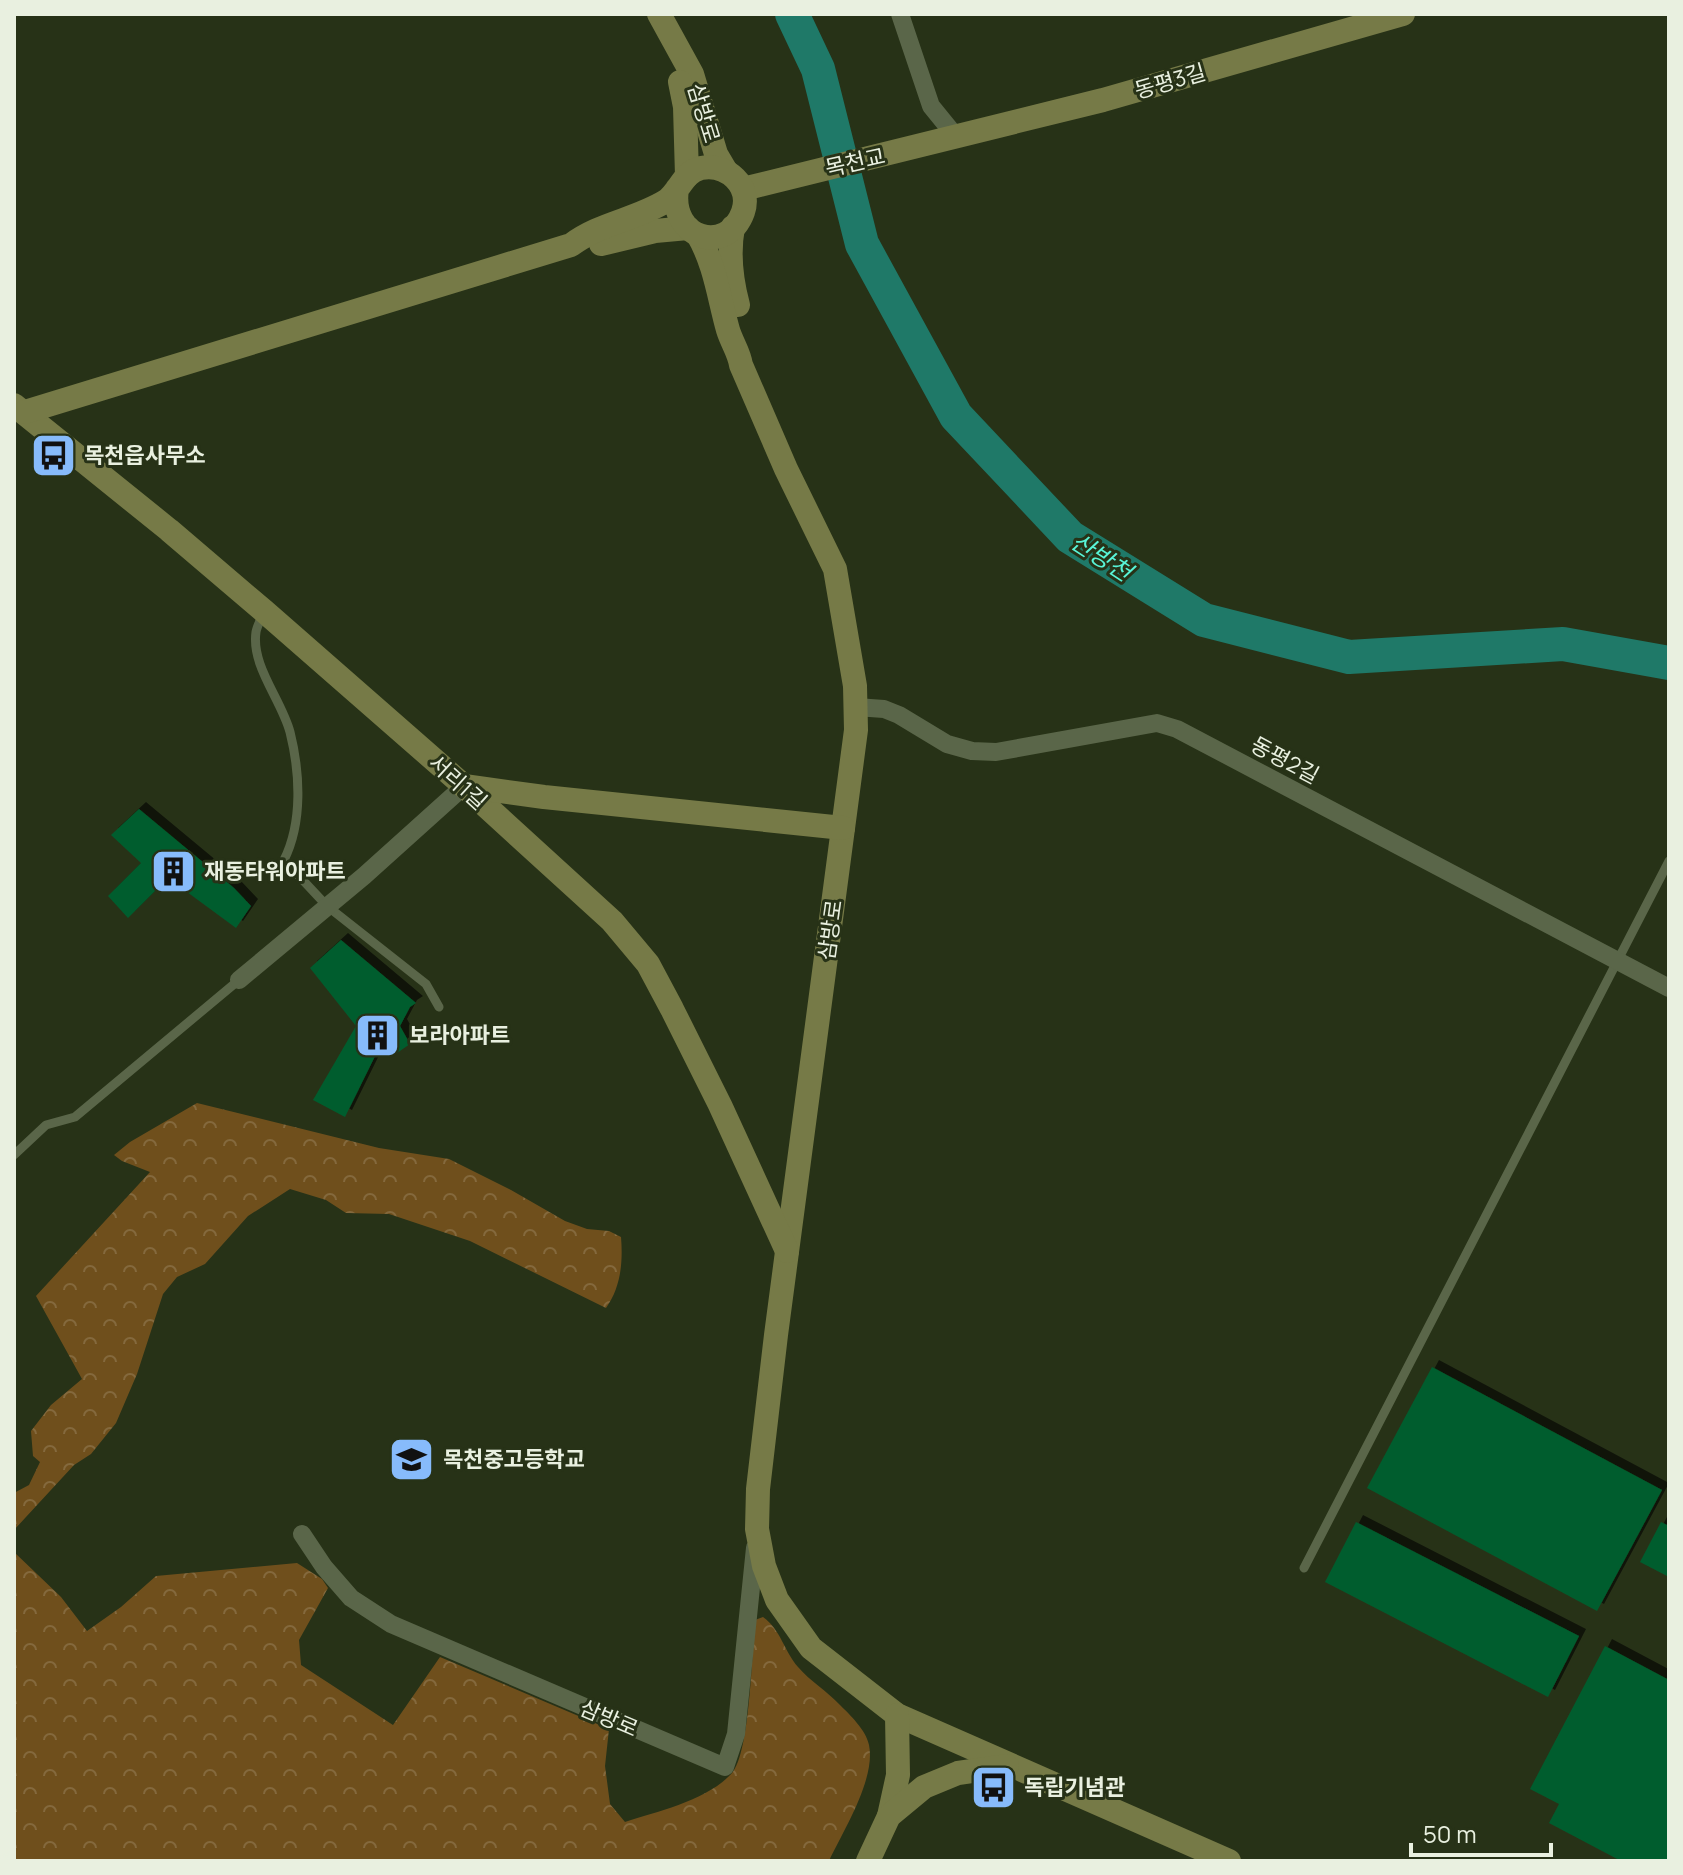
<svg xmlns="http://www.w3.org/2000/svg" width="1683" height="1875" viewBox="0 0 1683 1875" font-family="Manrope,'Noto Sans KR',sans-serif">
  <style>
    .forest { fill: url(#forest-crowns) }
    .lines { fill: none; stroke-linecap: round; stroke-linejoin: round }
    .river { stroke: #1f7968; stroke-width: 34 }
    .building { fill: #055d2e; filter: url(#shadow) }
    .lane { stroke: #5a6649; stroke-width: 9 }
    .street { stroke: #5a6649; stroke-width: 18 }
    .secondary { stroke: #767a47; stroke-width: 24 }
    .labels { text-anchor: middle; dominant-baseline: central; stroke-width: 6; stroke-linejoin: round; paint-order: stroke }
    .street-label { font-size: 22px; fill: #e9f0e0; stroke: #273217 }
    .poi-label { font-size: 22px; font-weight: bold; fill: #e9f0e0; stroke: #273217; text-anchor: start }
    .water-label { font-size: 24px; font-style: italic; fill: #58f4d7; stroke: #273217 }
  </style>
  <defs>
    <pattern id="forest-crowns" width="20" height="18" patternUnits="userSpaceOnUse" patternTransform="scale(2)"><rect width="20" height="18" fill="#6f4f1c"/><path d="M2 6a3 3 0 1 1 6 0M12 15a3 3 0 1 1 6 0" fill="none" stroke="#84693d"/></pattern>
    <filter id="shadow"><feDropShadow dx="7" dy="-7" stdDeviation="0" flood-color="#0009"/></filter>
  </defs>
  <rect width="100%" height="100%" fill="#273217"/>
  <g class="forest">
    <path d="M197,1103L379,1148L449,1159L511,1190L565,1221L587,1229L609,1231L621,1237C623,1262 621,1287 606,1308L470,1241L389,1214L346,1213L326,1200L290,1189L248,1216L205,1264L177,1277L163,1294L137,1374L116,1423L91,1454L74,1465L14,1530V1493L29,1485L40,1462L33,1456L31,1431L51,1405L82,1379L36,1296L150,1172L122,1161L114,1155L130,1142Z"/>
    <path d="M14,1552L61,1597L87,1631L121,1607L156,1576L297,1563L322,1579L328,1588L299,1640L301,1665L393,1725L440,1657L609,1729L605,1766L610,1804L625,1822C659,1811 708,1800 732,1773C750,1753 752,1650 755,1620L763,1617C781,1630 784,1651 798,1667C810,1681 827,1691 840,1705C850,1715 866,1730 869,1745C876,1779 843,1831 829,1861H15Z"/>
  </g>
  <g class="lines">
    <path class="river" d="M792,14L818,69L862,244L956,416L1070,537L1204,620L1349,657L1563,644L1669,663"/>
  </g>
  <g class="building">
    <path d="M139,809L234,888L251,906L236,928L168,878L128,918L108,896L141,863L111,835Z"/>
    <path d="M341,940L416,1003L410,1007L400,1026L410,1044L397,1053L381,1044L345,1117L313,1100L356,1026L310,968Z"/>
    <path d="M1432,1367L1662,1490L1597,1611L1367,1488Z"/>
    <path d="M1356,1522L1579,1636L1548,1697L1325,1582Z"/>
    <path d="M1661,1522L1669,1526V1577L1640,1562Z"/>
    <path d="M1605,1646L1669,1680V1861H1621L1549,1823L1559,1804L1530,1789Z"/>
  </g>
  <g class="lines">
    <g class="lane">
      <path d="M263,614C261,619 257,626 256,632C251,666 281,699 290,732C300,772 303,822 284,860L327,906L426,984L439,1007"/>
      <path d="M14,1155L46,1125L75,1117L239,980"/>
      <path d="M1304,1568L1669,861"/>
    </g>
    <g class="street">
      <path d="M900,14L931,106L957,138"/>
      <path d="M856,707L884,709L899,715L947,744L972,751L996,752L1157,723L1177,729L1669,988"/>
      <path d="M239,980L364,876L464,786"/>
      <path d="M302,1534L324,1567L351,1598L391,1624L725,1767L736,1734L755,1548"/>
    </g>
    <g class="secondary">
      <path d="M659,14L692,74L716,154L726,171"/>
      <path d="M680,82L685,107L687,176"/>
      <path d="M743,189L1103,100L1403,14"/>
      <path d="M733,227C728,254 731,279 738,305"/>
      <path d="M698,235C715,264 719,298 728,330C732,343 739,352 741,365L786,469L835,569L855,686L856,730L776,1335L758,1489L757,1529L764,1566L777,1600L811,1648L897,1715L1229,1861"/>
      <path d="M601,244L655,231L688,228"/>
      <path d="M14,405L169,530L264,611L464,786L612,921L648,964L672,1009L720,1105L787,1251"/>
      <path d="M25,412L571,245C600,223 635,220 666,201C680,191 683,172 701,168C727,163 752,186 743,212C727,256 669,239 677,189"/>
      <path d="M464,786L544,797L843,828"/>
      <path d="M889,1816L898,1775L897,1715"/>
      <path d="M868,1861L889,1816L924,1787L958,1773L1007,1766"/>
    </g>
  </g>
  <defs>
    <symbol id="bus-square" viewBox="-11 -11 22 22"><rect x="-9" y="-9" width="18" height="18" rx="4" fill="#87bbfb" stroke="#273217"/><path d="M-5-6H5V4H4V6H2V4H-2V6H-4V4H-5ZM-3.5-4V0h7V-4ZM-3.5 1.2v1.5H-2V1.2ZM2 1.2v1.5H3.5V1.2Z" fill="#111"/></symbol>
    <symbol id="building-square" viewBox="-11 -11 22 22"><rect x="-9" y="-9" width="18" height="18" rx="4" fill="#87bbfb" stroke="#273217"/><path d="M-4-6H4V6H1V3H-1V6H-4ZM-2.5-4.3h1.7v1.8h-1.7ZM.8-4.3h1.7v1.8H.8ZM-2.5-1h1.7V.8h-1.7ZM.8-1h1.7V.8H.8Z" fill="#111"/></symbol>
    <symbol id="school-square" viewBox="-11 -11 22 22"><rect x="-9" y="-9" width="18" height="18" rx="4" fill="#87bbfb" stroke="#273217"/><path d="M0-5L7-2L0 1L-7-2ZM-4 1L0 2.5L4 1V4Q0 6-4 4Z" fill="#111"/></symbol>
  </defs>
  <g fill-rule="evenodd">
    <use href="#bus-square" x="28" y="430" width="51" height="51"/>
    <use href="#building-square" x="148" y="846" width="51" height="51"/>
    <use href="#building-square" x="352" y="1010" width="51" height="51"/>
    <use href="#school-square" x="386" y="1434" width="51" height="51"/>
    <use href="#bus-square" x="968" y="1762" width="51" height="51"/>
  </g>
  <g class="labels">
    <g class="street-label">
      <text transform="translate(1170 81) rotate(-16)">동평3길</text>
      <text transform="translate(704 113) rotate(73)">삼방로</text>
      <text transform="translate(855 162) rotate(-13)">목천교</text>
      <text transform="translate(1285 760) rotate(28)">동평2길</text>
      <text transform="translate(458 782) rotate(42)">서리1길</text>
      <text transform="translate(830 930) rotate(-82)">삼방로</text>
      <text transform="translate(609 1718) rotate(23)">삼방로</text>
    </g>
    <g class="poi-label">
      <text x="84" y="455">목천읍사무소</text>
      <text x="204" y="871">재동타워아파트</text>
      <text x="409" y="1035">보라아파트</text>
      <text x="443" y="1459">목천중고등학교</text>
      <text x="1024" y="1787">독립기념관</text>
    </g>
    <g class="water-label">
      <text transform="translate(1102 556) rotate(33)">산방천</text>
    </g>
  </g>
  <rect width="1683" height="1875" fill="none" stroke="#e9f0e0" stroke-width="32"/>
  <path d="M1411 1843v12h140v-12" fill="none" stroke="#e9f0e0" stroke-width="4"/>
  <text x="1423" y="1843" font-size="24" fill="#e9f0e0" stroke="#273217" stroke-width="6" paint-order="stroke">50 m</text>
</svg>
